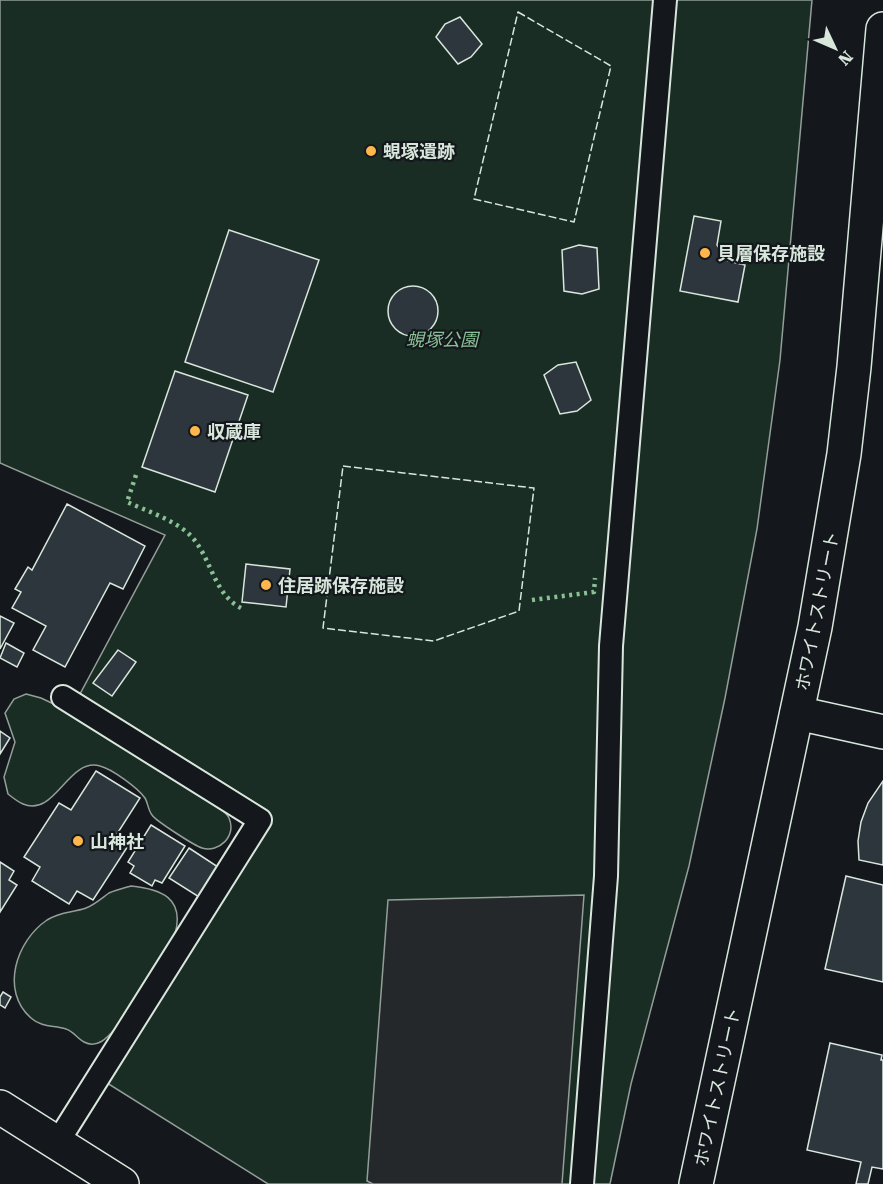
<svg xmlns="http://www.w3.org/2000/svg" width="883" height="1184" viewBox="0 0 883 1184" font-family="'Roboto Serif','Noto Sans JP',serif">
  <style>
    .green { fill: #1a2d24; stroke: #939e99; stroke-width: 1.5 }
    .parking { fill: #24282b; stroke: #939e99; stroke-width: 1.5 }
    .building { fill: #2c363c; stroke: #d8e6dc; stroke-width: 1.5 }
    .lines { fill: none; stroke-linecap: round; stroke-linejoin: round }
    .lane-casing { stroke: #d8e6dc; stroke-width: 26 }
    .street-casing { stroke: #d8e6dc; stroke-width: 36 }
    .secondary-casing { stroke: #d8e6dc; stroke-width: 36 }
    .lane { stroke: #14181c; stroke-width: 22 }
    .street { stroke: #14181c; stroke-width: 33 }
    .secondary { stroke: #14181c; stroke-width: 33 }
    .hedge { stroke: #8ac095; stroke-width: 4.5; stroke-dasharray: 3 4.5; stroke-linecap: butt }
    .fence { stroke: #d8e6dc; stroke-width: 1.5; stroke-dasharray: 8 3; stroke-linecap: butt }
    .poi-dot { fill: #ffb74d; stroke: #14181c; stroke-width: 2 }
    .labels { text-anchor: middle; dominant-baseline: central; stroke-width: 4.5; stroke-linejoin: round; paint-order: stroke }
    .poi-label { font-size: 18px; font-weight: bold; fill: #d8e6dc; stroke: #14181c; text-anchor: start }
    .park-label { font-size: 18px; font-style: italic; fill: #8ac095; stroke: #14181c }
    .street-label { font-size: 18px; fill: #d8e6dc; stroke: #14181c }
  </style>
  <rect width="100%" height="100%" fill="#14181c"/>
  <g class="green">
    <path d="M0,0H812L780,360L757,529L725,698L689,866L631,1084L610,1184H268L107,1083L270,817L265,809L80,694L165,535L0,463Z"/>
    <path d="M26,694L41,698L58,706L220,808C223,811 228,815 229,818C237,836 219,853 202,848C195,846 156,821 152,815C148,810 148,803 145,798C138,788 112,769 100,766C68,757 55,818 23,804C18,802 13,798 8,794L4,777L15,742L5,713L14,699Z"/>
    <path d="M131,886C161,889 185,898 175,934L115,1029C107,1038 97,1049 84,1042C78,1039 73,1031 66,1029C54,1025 42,1028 31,1018C0,991 16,941 47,920C61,911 72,913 86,908C94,905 102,898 109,893C116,890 124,888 131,886Z"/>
  </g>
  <path class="parking" d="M584,895L562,1184H373L367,1181L388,900Z"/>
  <g class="building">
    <path d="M460,17L482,44L471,57L458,64L436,37L445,24Z"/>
    <path d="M694,216L721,221L717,245L728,261L745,265L738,302L680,291Z"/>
    <path d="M229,230L319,260L273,392L185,362Z"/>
    <path d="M579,245L597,248L599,289L582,294L564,291L562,250Z"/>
    <circle cx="413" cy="311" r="25"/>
    <path d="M576,362L591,400L577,411L560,414L544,375L558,365Z"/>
    <path d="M175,371L248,395L215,492L142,467Z"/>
    <path d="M67,504L145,546L123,589L110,583L65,667L33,650L46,626L12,608L21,592L15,589L28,567L32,570Z"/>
    <path d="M246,564L290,569L286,607L242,602Z"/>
    <path d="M0,616L14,623L0,649Z"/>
    <path d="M6,643L24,653L17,667L0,658Z"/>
    <path d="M118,650L136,662L112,696L93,683Z"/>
    <path d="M0,731L10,738L0,754Z"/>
    <path d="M96,771L140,798L115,837L128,846L93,900L77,891L69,904L32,881L40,867L24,857L59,803L71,810Z"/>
    <path d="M883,781V865L859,860L858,841L861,822L868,803Z"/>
    <path d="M151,825L185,846L162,883L155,880L152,886L130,873L134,866L128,862Z"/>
    <path d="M189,848L218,867L199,897L169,878Z"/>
    <path d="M0,862L14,871L9,880L17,885L0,912Z"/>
    <path d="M846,876L883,885V982L825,969Z"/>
    <path d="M3,992L11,997L5,1008L0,1005V997Z"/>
    <path d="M830,1043L882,1055L881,1060H883V1169L872,1167L868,1184H856L861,1162L807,1150Z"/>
  </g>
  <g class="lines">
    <defs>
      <g id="lane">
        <path d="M57,1143L260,820L63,697"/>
        <path d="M582,1184L606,876L611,646L665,0"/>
      </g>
      <path id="street" d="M797,713L883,732"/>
      <g id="secondary">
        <path d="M0,1107L122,1184"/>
        <path d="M696,1184L815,627L844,454L854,367L883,29"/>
      </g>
    </defs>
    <use href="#lane" class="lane-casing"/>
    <use href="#street" class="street-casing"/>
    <use href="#secondary" class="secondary-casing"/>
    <use href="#lane" class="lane"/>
    <use href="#street" class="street"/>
    <use href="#secondary" class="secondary"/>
    <g class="hedge">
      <path d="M136,475L127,502C147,511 172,519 189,534C211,555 213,594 241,608"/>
      <path d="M532,600L594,592L595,578"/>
    </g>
    <g class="fence">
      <path d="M518,12L611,66L574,222L474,199Z"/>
      <path d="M343,466L534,488L519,611L434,641L323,628Z"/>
    </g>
  </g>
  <g class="poi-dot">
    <circle cx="371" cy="151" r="6"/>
    <circle cx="705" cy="253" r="6"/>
    <circle cx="195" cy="431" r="6"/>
    <circle cx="266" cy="585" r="6"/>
    <circle cx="78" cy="841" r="6"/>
  </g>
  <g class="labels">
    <g class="poi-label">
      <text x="383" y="151">蜆塚遺跡</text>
      <text x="717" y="253">貝層保存施設</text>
      <text x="207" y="431">収蔵庫</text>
      <text x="278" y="585">住居跡保存施設</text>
      <text x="90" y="841">山神社</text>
    </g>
    <g class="park-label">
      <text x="442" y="339">蜆塚公園</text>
    </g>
    <g class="street-label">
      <text transform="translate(817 611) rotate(-79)">ホワイトストリート</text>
      <text transform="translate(717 1087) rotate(-78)">ホワイトストリート</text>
    </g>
  </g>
  <g transform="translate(835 48) rotate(134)" stroke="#14181c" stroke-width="4.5" paint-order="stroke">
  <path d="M0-4.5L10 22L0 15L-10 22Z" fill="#d8e6dc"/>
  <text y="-9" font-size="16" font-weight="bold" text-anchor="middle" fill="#d8e6dc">N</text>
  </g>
</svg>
